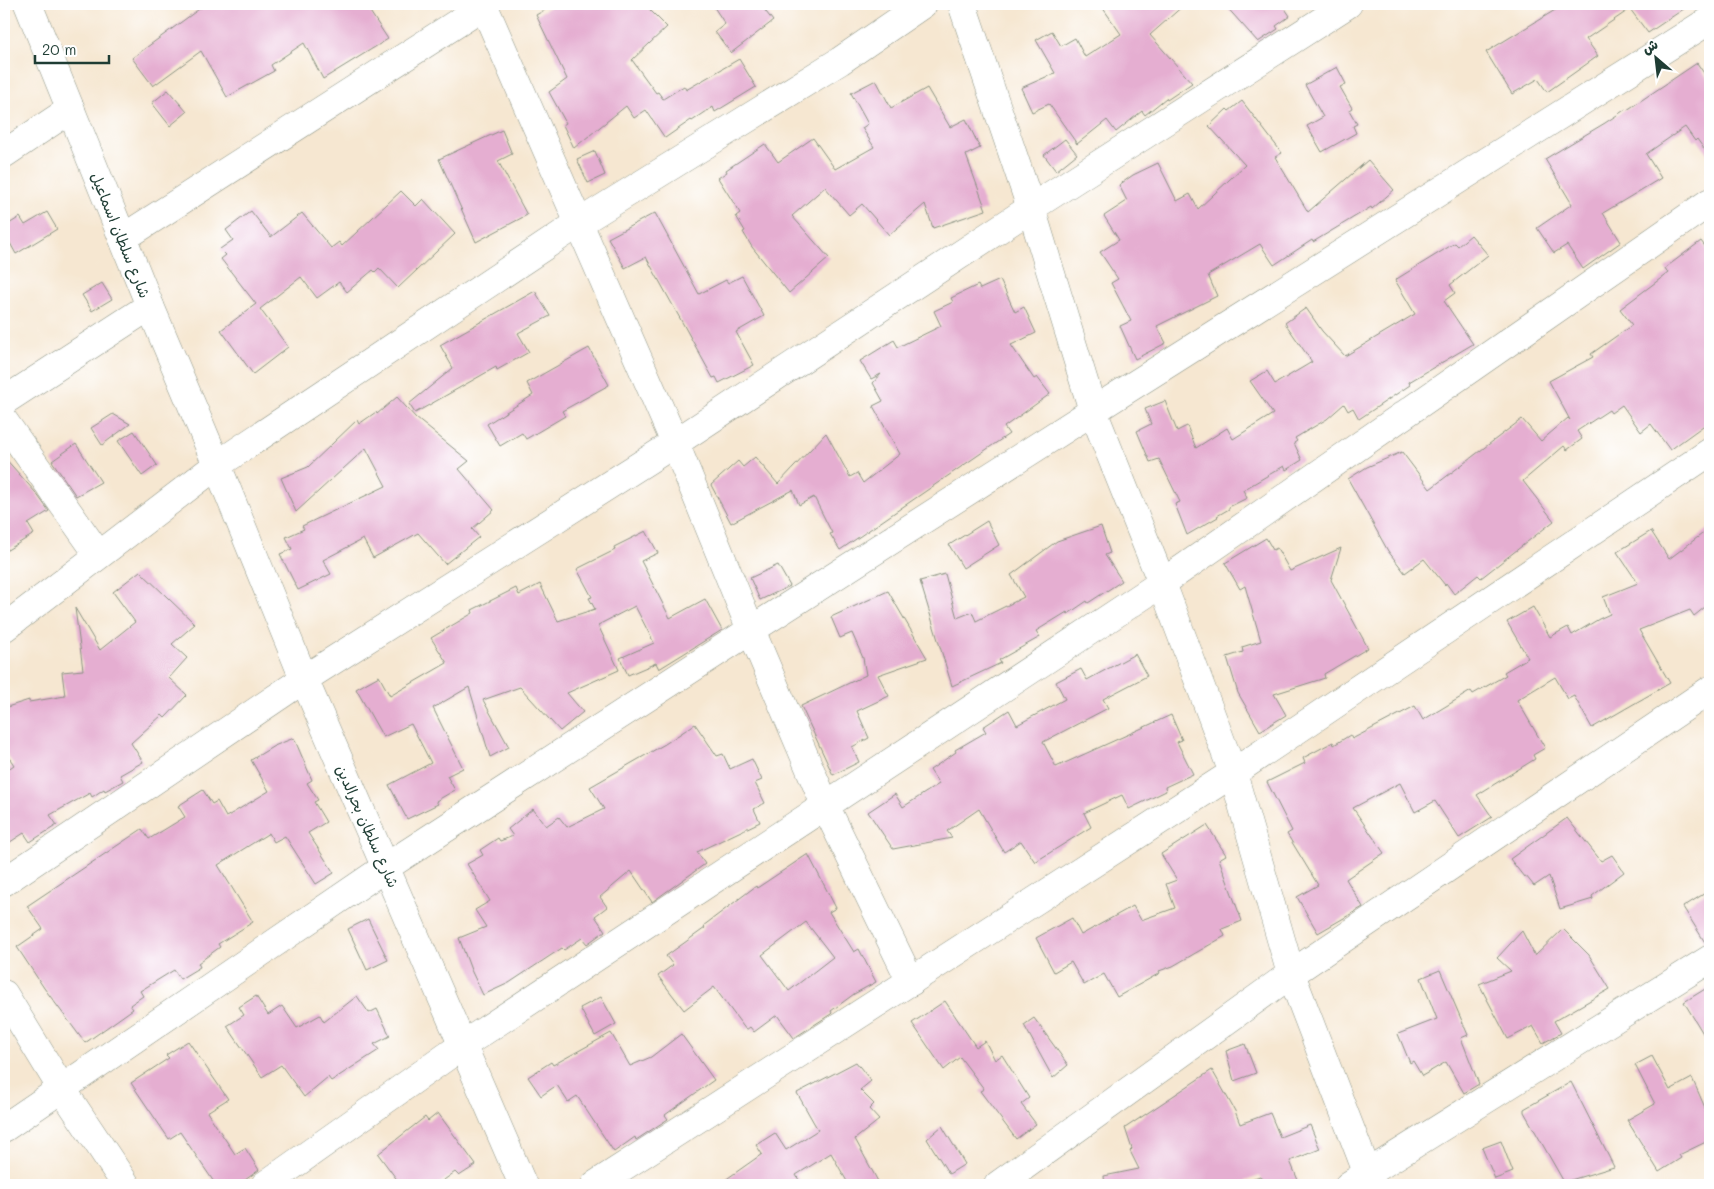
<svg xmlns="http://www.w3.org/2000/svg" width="1714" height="1189" viewBox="0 0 1714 1189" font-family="Mali,'Playpen Sans Arabic',sans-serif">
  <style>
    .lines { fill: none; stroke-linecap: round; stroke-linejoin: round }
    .stream { stroke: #66bae2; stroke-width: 8 }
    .building { fill: #e5aed1; fill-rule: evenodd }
    .minor-casing { stroke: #8a9282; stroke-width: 29 }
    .minor { stroke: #fff; stroke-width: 28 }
    .labels { text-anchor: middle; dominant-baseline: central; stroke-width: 4; stroke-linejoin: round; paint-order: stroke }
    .street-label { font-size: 15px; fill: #1f3d34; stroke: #fff }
  </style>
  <rect width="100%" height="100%" fill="#fff"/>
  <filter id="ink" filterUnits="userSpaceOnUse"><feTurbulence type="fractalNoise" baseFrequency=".02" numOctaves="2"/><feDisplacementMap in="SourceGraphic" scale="10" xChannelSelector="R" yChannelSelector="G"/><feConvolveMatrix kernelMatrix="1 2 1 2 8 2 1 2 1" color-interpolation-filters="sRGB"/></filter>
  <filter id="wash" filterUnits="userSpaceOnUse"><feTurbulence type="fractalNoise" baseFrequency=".0096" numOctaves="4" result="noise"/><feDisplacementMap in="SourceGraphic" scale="20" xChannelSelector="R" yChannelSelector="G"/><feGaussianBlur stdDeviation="1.12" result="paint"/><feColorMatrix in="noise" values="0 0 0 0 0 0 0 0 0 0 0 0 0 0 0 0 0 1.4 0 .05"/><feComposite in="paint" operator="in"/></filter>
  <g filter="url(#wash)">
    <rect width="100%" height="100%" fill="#f6e7d1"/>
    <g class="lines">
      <path class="stream" d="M1704,1185L1710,1181"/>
    </g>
    <g id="blocks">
      <g class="building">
        <path d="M206,4H365L388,39L323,79L304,43L271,65L274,71L227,97L201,51L153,86L132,58Z"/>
        <path d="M555,4H644L667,27L632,60L656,93L658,92L663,99L684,86L686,90L739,59L756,87L715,112L713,107L692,121L691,120L665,138L646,110L634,118L626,106L574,148L563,125L566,123L549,92L567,79L536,15Z"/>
        <path d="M712,4H760L773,21L731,53L715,32L725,24Z"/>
        <path d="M1100,4H1185L1150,35L1192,83L1167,100L1166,98L1145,115L1142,111L1116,132L1107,120L1077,144L1049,104L1032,112L1021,88L1055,73L1036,40L1052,31L1061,46L1075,38L1085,57L1121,34Z"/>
        <path d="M1224,4H1282L1290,16L1276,26L1278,29L1258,42Z"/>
        <path d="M1565,4H1691L1648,33L1630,9L1586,39L1598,56L1547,92L1538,79L1512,94L1486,52Z"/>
        <path d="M1697,63L1710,82V157L1697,139L1695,141L1685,127L1646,154L1661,178L1603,213L1621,242L1583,269L1567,245L1554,253L1537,228L1572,204L1545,159L1605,123L1626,109L1627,110Z"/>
        <path d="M1337,67L1346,84L1340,87L1352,108L1349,110L1357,124L1353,126L1356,133L1322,152L1307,126L1323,117L1305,85Z"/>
        <path d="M876,80L891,108L927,88L950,127L966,119L980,148L966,155L986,210L933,228L925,204L889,235L862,204L849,215L825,187L792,216L829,258L789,293L752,247L743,232L745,231L736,216L740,213L718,178L727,172L726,170L765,144L778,162L813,138L835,169L874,147L862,128L868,124L851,93Z"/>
        <path d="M168,90L187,112L170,126L152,103Z"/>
        <path d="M1242,101L1282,153L1275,157L1308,212L1368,160L1394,190L1372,209L1371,207L1313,242L1312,240L1274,265L1260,244L1208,275L1217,296L1157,326L1166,343L1135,359L1120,326L1131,321L1111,283L1118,279L1100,252L1119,240L1104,216L1127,201L1119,185L1133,175L1158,163L1177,201L1190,194L1198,209L1245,165L1209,126L1227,109L1229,111Z"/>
        <path d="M502,130L512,154L498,161L527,215L476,242L439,159Z"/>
        <path d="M1065,139L1077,154L1056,171L1044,155Z"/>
        <path d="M595,151L605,175L588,183L577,159Z"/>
        <path d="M401,191L416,206L423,199L455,234L398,288L379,268L375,272L373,270L347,292L339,282L317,298L301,277L260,309L288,347L253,374L221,330L256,304L221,259L226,255L220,249L233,240L226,230L251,211L271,237L302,213L331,248L339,242L342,246Z"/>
        <path d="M47,212L57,229L16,254L4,232V227L20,217L25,225Z"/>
        <path d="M655,213L699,294L726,280L728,283L742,276L764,316L736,332L754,365L719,383L716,377L713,378L646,257L625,268L608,238Z"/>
        <path d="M1471,235L1488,255L1450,285L1455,293L1444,301L1473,344L1409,382L1410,385L1359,419L1353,408L1348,411L1344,404L1327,419L1295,438L1297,441L1294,443L1302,460L1286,470L1284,466L1243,490L1247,498L1229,507V509L1217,516L1218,517L1187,535L1175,504L1180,502L1159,459L1150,462L1137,431L1151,424L1145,409L1165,401L1177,431L1187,426L1196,448L1227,428L1233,439L1273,414L1250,381L1267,371L1275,384L1312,362L1285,323L1306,308L1322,331L1345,356L1415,314L1395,280L1455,243L1458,246Z"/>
        <path d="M1701,241L1710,253V421L1670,450L1651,424L1641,432L1622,405L1611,413L1609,410L1577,431L1582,439L1567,450L1564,446L1523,481L1554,521L1481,578L1478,575L1454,594L1446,583L1445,585L1424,559L1405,573L1388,551L1348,479L1367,467L1402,452L1430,489L1522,419L1541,441L1568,418L1570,420L1549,381L1593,357L1591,354L1632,325L1620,309L1668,273L1665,268Z"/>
        <path d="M1000,280L1015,312L1024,307L1036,333L1011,345L1034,379L1037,377L1050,394L1004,427L1009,434L840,550L830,534L832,533L814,497L799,505L793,490L731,523L711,485L738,461L743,467L755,457L778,484L826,433L850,477L857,473L863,483L900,454L873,406L883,401L873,383L881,374L871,379L860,361L894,340L898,347L941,326L934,311L953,302L951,298L978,285L980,289Z"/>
        <path d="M102,283L112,299L92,311L82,295Z"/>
        <path d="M535,291L550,316L518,333L529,352L497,370L496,367L415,413L409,404L453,368L440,345Z"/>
        <path d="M589,348L609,385L562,411L565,416L526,439L522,433L500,446L487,424L533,395L527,383Z"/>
        <path d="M397,397L416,418L469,461L459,469L494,510L472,529L479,537L445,564L418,533L373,558L363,539L323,560L331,574L298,590L280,554L292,549L286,537L304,529L302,526L386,486L366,448L296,512L281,478L308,467L357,420L359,424L376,412L377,414Z"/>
        <path d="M113,414L130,424L102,445L91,428Z"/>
        <path d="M134,431L157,465L142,476L118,441Z"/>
        <path d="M76,444L101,482L76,496L52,461Z"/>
        <path d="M4,457L36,493L49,511L28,524L34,534L4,552Z"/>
        <path d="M987,521L999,545L963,568L949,545Z"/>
        <path d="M1101,526L1110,553L1105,555L1122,581L1088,603L1087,601L1068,614L1067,612L1036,631L1040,637L999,660L1001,663L952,686L920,581L945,574L957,618L972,612L976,621L1024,597L1011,575L1057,541Z"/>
        <path d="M1710,528V603L1694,616L1690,610L1639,630L1670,683L1592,728L1574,696L1568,699L1555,677L1517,700L1545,748L1533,755L1535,759L1477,795L1492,817L1459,838L1435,801L1415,812L1400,783L1353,808L1384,853L1346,879L1363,907L1318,933L1297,897L1318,885L1287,834L1292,831L1267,782L1305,763L1303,758L1333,742L1334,745L1350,735L1352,739L1415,706L1423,720L1471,691L1473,694L1506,675L1504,672L1528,658L1507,622L1533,607L1550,637L1568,627L1572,635L1599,619L1610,614L1603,597L1638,583L1617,552L1651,531L1669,559Z"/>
        <path d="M646,531L658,553L641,561L670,618L705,599L722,630L659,669L656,663L628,675L620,658L654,643L635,606L598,625L619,670L567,693L583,712L560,731L520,687L483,700L509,747L490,757L469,687L433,708L463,768L447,776L455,790L436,801L438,804L407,819L389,785L431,763L411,724L383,737L356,689L379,676L390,696L447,663L431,638L473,613L472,610L516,588L519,595L540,584L558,621L595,609L589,598L592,597L577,569L615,550L614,547Z"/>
        <path d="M1266,538L1273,550L1277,548L1290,571L1341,548L1331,580L1368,648L1324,674L1325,678L1274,694L1286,715L1260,731L1238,693L1227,657L1243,652L1242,647L1261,641L1245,586L1240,589L1225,563Z"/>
        <path d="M778,565L790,586L760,600L750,578Z"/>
        <path d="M140,571L195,624L172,644L187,658L169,678L187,695L165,718L162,715L131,743L143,762L120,775L123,781L105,791L104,789L92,797L90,793L50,815L57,825L30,842L24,833L4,846V772L14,765L4,750V708L29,700V702L65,696L62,672L83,670L75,608L100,650L135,622L113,592Z"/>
        <path d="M888,591L927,658L878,675L889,696L857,711L869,738L852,747L859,762L833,775L801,706L866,675L863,658L852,633L840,638L831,617Z"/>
        <path d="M1135,654L1147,676L1103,699L1108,708L1043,742L1056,767L1171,715L1182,740L1177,742L1193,774L1165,787L1166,791L1129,809L1122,795L1084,813L1091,827L1035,862L1021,841L1004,852L979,809L947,831L952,838L893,849L868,812L895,794L903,807L939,784L930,770L956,752L955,750L986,732L983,727L1009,710L1017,725L1065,699L1056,682L1081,669L1087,680Z"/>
        <path d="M695,724L717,756L723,754L730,769L752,759L762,780L755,783L765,803L754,809L760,822L697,852L705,864L652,902L631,871L600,897L607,907L595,916L605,931L587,944L582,938L564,950L562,948L509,983L483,995L471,970L459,938L486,927L475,910L490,901L467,864L483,855L480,850L498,838L500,841L513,836L508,829L533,809L546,826L559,817L567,827L604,809L590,787L665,744Z"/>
        <path d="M294,738L312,780L307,783L318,800L314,802L326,822L308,833L334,873L316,884L285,836L274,842L269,833L218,865L253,922L218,944L220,947L198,963L200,967L180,979L174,970L140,991L143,996L130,1005L133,1009L85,1043L44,988L17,947L43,929L27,906L142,829L149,839L185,817L178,806L203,790L212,804L217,801L226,817L269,791L251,760L274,746Z"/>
        <path d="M1567,818L1601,861L1612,855L1624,872L1592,896L1593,899L1560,909L1549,876L1534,886L1526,876L1524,877L1510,859Z"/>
        <path d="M1207,825L1226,855L1219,859L1242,921L1222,929L1225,936L1173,966L1159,971L1160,973L1117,997L1104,974L1084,985L1071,962L1054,972L1036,938L1072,918L1081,935L1133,906L1141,920L1175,908L1166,884L1177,880L1161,854Z"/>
        <path d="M808,854L836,908L829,912L854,952L859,949L876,982L854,994L831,1011L832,1013L831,1014L794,1038L777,1015L754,1032L750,1027L746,1030L714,987L684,1010L658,976L673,965L666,956L705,928L703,926L756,886L757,888ZM806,922L833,957L789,991L762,955Z"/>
        <path d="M1710,890V944H1706L1683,907Z"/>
        <path d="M368,919L388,960L367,970L348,929Z"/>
        <path d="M1563,929L1589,955L1610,989L1554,1021L1561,1033L1543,1043L1533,1026L1508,1039L1479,984L1511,971L1497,958L1522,931L1535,956Z"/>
        <path d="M1440,970L1468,1035L1461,1038L1479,1084L1464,1093L1446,1062L1422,1076L1413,1061L1410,1063L1398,1034L1437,1019L1421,978Z"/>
        <path d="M1710,986V1045L1684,1002Z"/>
        <path d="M256,996L268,1015L282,1006L297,1028L320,1015L324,1022L357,996L369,1013L377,1009L390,1036L374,1044L379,1050L331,1081L328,1077L304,1097L281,1065L262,1077L227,1026L244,1015L239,1007Z"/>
        <path d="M601,997L616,1024L595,1036L580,1008Z"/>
        <path d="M945,1001L976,1047L985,1041L995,1060L1002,1055L1029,1098L1021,1104L1036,1124L1016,1139L980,1091L984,1089L960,1057L944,1070L912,1023Z"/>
        <path d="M1034,1018L1068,1065L1053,1078L1024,1025Z"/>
        <path d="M611,1033L630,1066L651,1057L681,1034L714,1080L665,1115L668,1119L636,1140L635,1137L614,1152L577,1096L568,1102L557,1085L541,1096L528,1077L551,1062L553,1065Z"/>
        <path d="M188,1041L228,1099L207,1112L235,1154L245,1148L259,1170L238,1185H216L180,1132L169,1139L131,1083L169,1058L166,1055Z"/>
        <path d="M1245,1044L1256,1073L1234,1081L1226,1051Z"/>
        <path d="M1652,1056L1670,1090L1692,1078L1710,1119V1140L1679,1155L1681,1158L1659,1172L1627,1120L1655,1104L1635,1065Z"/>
        <path d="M856,1062L871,1081L860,1090L874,1104L869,1109L879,1120L855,1139L880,1185H849L831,1153L796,1175L802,1185H718L762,1154L756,1145L775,1133L786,1150L818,1130L797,1093Z"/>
        <path d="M1212,1070L1235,1111L1240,1124L1270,1113L1280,1137L1310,1125L1320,1149L1290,1161L1300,1185H1264L1260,1176L1233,1185H1105L1104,1176L1139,1169L1130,1151L1132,1149L1125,1128Z"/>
        <path d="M1571,1082L1614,1167L1564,1182L1524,1112V1109Z"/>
        <path d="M438,1113L476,1165L459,1176L455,1172L437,1185H401L378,1154L425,1117L428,1121Z"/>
        <path d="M942,1126L965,1164L949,1174L927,1139Z"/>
        <path d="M1501,1141L1513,1172L1495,1179L1482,1148Z"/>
      </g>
    </g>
  </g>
  <g filter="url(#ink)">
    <use href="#blocks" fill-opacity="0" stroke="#8a9282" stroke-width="1"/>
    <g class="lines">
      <defs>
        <g id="minor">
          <path d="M28,4L150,306L217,465L304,679L523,1185"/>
          <path d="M483,4L675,443L751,630L826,807L911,982"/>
          <path d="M962,4L1031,208L1093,411L1162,583L1233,773L1291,974L1372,1185"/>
          <path d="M4,154L71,109"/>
          <path d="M123,238L487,4"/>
          <path d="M4,401L150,306"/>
          <path d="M4,421L98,554"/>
          <path d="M4,628L217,465L579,223L840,61L923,4"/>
          <path d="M4,882L304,679L675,443L1031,208L1348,4"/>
          <path d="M4,994L62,1089L126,1185"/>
          <path d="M4,1128L386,867L751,630L1093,411L1710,20"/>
          <path d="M265,1185L463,1045L1162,583L1710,202"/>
          <path d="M595,1185L1233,773L1710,452"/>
          <path d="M998,1185L1291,974L1710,690"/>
          <path d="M1349,1185L1710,959"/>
        </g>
      </defs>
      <use href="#minor" class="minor-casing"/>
      <use href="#minor" class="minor"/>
    </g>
  </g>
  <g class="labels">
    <g class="street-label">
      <text transform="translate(121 235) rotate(68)">شارع سلطان اسماعيل</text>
      <text transform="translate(368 826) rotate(66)">شارع سلطان بحرالدين</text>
    </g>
  </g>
  <rect width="1714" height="1189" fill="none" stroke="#fff" stroke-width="20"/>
  <g transform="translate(1656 58) rotate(332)" stroke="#ffffff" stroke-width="4" paint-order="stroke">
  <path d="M0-4L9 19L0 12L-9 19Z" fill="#1f3d34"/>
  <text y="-8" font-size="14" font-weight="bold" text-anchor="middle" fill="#1f3d34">ش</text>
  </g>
  <path d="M35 55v8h74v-8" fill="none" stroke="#1f3d34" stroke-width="2.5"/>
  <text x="42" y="55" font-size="15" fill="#1f3d34" stroke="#ffffff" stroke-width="4" paint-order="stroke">20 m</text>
</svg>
